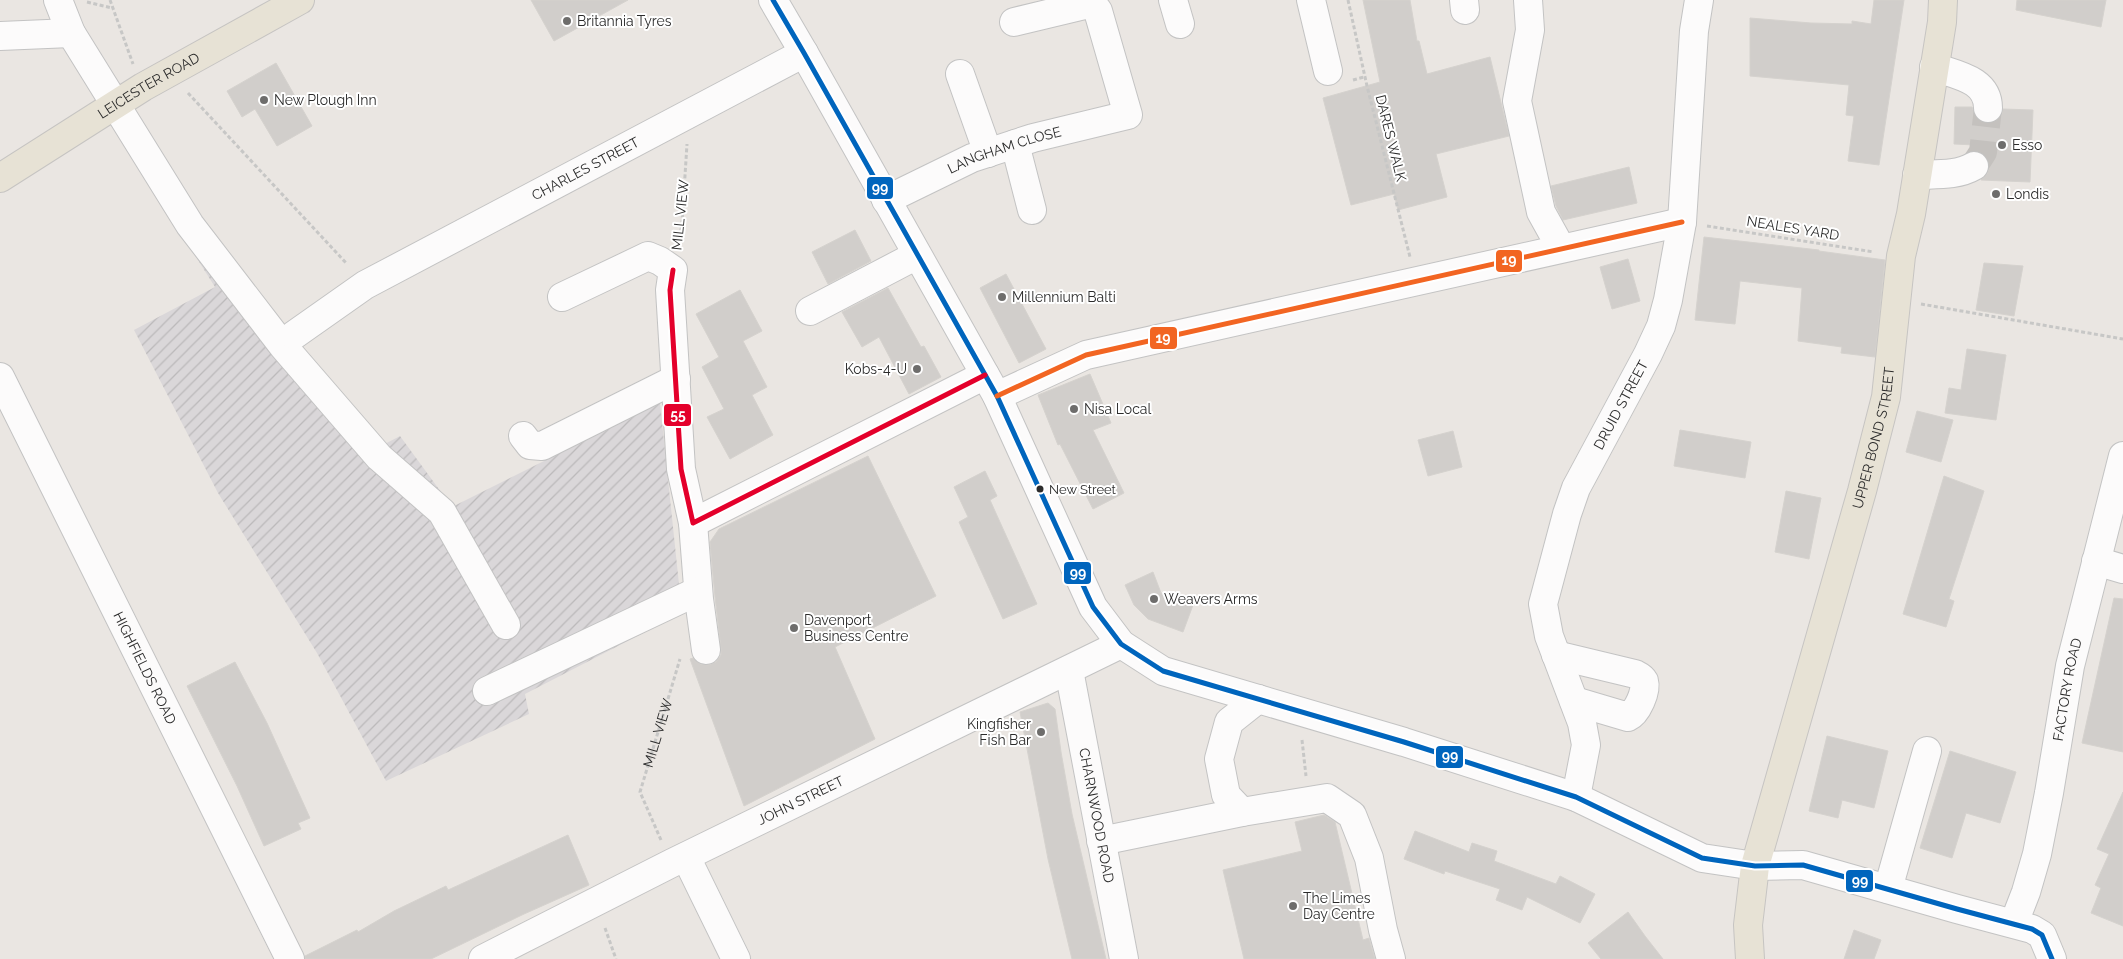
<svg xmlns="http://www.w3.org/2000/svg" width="2123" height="959" viewBox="0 0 2123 959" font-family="Raleway,sans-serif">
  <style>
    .industrial { fill: url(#industrial-furrows) }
    .building { fill: #d1cecb; stroke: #d5d2ce }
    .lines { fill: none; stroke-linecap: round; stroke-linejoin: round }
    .minor-tunnel { stroke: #c4c1be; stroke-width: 28; stroke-dasharray: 28 14; stroke-linecap: butt }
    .minor-casing { stroke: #c3c3c3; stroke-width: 30 }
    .major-casing { stroke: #c6c4c2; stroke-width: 30 }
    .path { stroke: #c7c7c6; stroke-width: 3; stroke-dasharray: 4 2.5; stroke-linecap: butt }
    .minor { stroke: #fcfbfb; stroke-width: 28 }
    .major { stroke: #e7e2d5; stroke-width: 28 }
    .bus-1-casing { stroke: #fff; stroke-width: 9 }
    .bus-2-casing { stroke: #fff; stroke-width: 9 }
    .bus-3-casing { stroke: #fff; stroke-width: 9 }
    .bus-1 { stroke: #0065bd; stroke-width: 5 }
    .bus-2 { stroke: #e4002b; stroke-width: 5 }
    .bus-3 { stroke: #f26522; stroke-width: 5 }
    .poi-dot { fill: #6e6d6c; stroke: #fff; stroke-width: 2 }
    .bus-dot { fill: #2c2c2c; stroke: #fff; stroke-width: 2 }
    .labels { text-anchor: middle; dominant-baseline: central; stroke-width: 4; stroke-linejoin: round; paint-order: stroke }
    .bus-label { font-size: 13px; fill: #2c2c2c; stroke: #fff; text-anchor: start }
    .poi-label { font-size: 14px; fill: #2c2c2c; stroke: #fff; text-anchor: start }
    .street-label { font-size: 14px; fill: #2c2c2c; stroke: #fff }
    .line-badge { stroke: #fff; stroke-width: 2 }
    .badge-label { font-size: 14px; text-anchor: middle; font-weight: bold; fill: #fff }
  </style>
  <defs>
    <pattern id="industrial-furrows" width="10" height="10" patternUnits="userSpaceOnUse" patternTransform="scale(1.25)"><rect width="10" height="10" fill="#dad7d9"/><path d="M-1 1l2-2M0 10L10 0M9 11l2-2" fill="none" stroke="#bbb9ba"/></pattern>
  </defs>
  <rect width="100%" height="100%" fill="#eae6e2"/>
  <path class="industrial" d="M122,140L193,216L381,446L400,436L452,507L660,403L682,613L525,694L529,714L386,781L317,653L218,493L134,330L215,287Z"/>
  <g class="building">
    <path d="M531,0H628L554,41Z"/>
    <path d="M1363,0H1410L1417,41H1419L1427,74L1490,57L1509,136L1436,154L1447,197L1398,210L1394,194L1351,205L1323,98L1380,82Z"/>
    <path d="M1874,0H1904L1879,165L1848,161L1854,116L1846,115L1849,85L1750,76V18L1811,23L1852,24V21L1871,24Z"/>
    <path d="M2017,0H2106L2101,27L2016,10Z"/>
    <path d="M276,63L312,126L277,146L255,109L242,117L227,91Z"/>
    <path d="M1955,107H1972L1976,118L1983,123H1990L1998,120L2002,114L2003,109L2033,110L2030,182L1981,180L1987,174L1989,168L1988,159L1982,153L1975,150V145L1954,144Z"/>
    <path d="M1629,167L1637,203L1563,220L1556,206L1551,186Z"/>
    <path d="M855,230L871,261L828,284L812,252Z"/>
    <path d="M1704,237L1819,250V251L1885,260L1875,357L1841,353L1842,347L1798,341L1802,288L1740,281L1735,324L1695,320Z"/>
    <path d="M1628,259L1640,301L1612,309L1600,267Z"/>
    <path d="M1984,263L2023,266L2014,316L1976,310Z"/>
    <path d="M1006,274L1046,349L1019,363L980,288Z"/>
    <path d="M888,288L921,347L924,346L941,377L909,394L879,337L862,347L842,312Z"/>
    <path d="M740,290L762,331L743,341L767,387L752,395L773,435L730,459L707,417L724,409L702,367L719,357L696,314Z"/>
    <path d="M1967,349L2006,355L1996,420L1945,413L1949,388L1961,390Z"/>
    <path d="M1090,374L1111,423L1093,430L1124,493L1093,509L1060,444L1058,445L1038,395Z"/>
    <path d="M1917,411L1953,420L1941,462L1906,452Z"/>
    <path d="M1680,430L1751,442L1745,478L1674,466Z"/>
    <path d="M1453,431L1462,467L1428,476L1418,440Z"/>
    <path d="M868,456L936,596L835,647L875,739L744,806L690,659L693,658L700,664L708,665L716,662L721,655V648L715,597L710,542L719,529Z"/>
    <path d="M985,471L997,496L990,500L1037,604L1003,619L959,522L968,517L954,487Z"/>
    <path d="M1944,476L1984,491L1949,599L1954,601L1946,627L1903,614Z"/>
    <path d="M1786,491L1821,498L1809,559L1775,552Z"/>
    <path d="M1153,572L1161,593L1193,605L1183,632L1148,619L1134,605L1125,585Z"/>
    <path d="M2114,598L2123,599V752L2082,743Z"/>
    <path d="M235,662L267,723L310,818L298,823L301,829L264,846L237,786L187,686Z"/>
    <path d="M1048,703L1055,709L1061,752L1072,814L1106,959H1072L1048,859L1020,712Z"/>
    <path d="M1827,736L1888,751L1874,808L1842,800L1838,818L1809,811Z"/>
    <path d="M1950,751L2016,772L2000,823L1966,813L1952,858L1920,848Z"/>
    <path d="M2123,792V926L2091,913L2101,888L2095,885L2109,854L2097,849Z"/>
    <path d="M1324,815L1335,822L1363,940L1369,938L1375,959H1244L1223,870L1302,851L1295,822Z"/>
    <path d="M1415,831L1469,852L1472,843L1497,851L1494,861L1556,884L1560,876L1595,894L1580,923L1527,897L1522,910L1496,900L1500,889L1445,871L1444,874L1404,859Z"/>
    <path d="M568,835L589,885L524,914L431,959H305V956L357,930L358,932L394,911L446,886L448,890Z"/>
    <path d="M1628,912L1645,936L1663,959H1601L1588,943Z"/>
    <path d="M1854,930L1881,940L1874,959H1844Z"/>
  </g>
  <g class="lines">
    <path class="minor-tunnel" d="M1974,166L1983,152L1988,108"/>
    <defs>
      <g id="minor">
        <path d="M58,0L71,33L190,225L283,346L379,457L442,512L506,625"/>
        <path d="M773,0L804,53L997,396L1093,607L1121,644L1163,671L1404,742L1576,797L1702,858L1755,866L1803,865L1957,909L2032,929L2042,935L2052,959"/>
        <path d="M1173,0L1180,24"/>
        <path d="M1311,0L1328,71"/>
        <path d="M1464,0L1465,10"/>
        <path d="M1528,0L1530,30L1517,101L1541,212L1561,248"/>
        <path d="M0,36L71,33"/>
        <path d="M1934,67C1956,75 1988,79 1988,108"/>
        <path d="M960,74L988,153"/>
        <path d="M1015,144L1032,210"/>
        <path d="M1917,175C1936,174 1957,176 1974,166"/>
        <path id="s2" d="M886,200L972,158L1033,138L1128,115L1098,11C1094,5 1092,4 1085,5L1014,22"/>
        <path d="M562,297L648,256L660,261L673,270L670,290L681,469L693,523L699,599L706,650"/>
        <path d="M810,311L917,255"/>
        <path id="s3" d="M294,335L365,285L804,53"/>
        <path id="s4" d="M0,377L290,959"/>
        <path d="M997,396L1086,355L1682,222"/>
        <path d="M523,436L530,445L542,446L676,379"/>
        <path d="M693,523L985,375"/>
        <path d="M2096,561L2123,569"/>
        <path d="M1556,655L1635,674C1639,676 1642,677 1644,681C1647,691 1637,713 1628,717L1574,701"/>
        <path id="s5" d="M1069,670L1124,959"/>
        <path d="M487,691L698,591"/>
        <path d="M1258,699L1229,722L1219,759L1226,795L1242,812L1327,798L1352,815L1369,858L1383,930L1391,959"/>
        <path id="s6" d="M1576,797L1586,745L1582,723L1549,636L1543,604L1567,514L1576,488L1648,354L1661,326L1668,300L1682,222L1694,31L1699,0"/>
        <path d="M1101,841L1242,812"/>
        <path d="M686,857L736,959"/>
        <path d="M1888,889L1927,751"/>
        <path id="s7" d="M2014,923L2026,892L2037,854L2049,793L2070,666L2123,456"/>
        <path id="s8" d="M483,959L672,863L1121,644"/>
      </g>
      <g id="major">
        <path id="s9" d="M0,178L143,87L300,0"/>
        <path id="s10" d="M1750,959L1748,925L1755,866L1862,491L1886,397L1901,256L1911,214L1942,22L1943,0"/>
      </g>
    </defs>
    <use href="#minor" class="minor-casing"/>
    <use href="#major" class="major-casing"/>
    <g class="path">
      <path d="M110,0L133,64"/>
      <path d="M1348,0L1367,86L1410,257"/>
      <path d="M87,2L112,8"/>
      <path d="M1353,80L1364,77"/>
      <path d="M188,93L347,264"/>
      <path d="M1707,226L1874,252"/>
      <path d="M679,243L682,223L687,144"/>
      <path d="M1921,304L2123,339"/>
      <path d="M1302,740L1306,776"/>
      <path id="s1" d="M661,840L640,792L680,659"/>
      <path d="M605,928L616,959"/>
    </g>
    <use href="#minor" class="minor"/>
    <use href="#major" class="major"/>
    <defs>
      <path id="bus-1" d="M773,0L804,53L997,396L1093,607L1121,644L1163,671L1404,742L1576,797L1702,858L1755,866L1803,865L1957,909L2032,929L2042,935L2052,959"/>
      <path id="bus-2" d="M673,270L670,290L681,469L693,523L985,375"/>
      <path id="bus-3" d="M997,396L1086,355L1682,222"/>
    </defs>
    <use href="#bus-1" class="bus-1-casing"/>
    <use href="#bus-2" class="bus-2-casing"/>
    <use href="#bus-3" class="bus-3-casing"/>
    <use href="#bus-1" class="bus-1"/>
    <use href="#bus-2" class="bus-2"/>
    <use href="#bus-3" class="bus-3"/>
  </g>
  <g class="poi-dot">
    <circle cx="567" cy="21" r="5"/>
    <circle cx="264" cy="100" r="5"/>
    <circle cx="2002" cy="145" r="5"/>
    <circle cx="1996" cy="194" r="5"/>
    <circle cx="1002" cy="297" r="5"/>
    <circle cx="917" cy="369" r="5"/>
    <circle cx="1074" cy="409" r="5"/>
    <circle cx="1154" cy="599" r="5"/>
    <circle cx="794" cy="628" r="5"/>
    <circle cx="1041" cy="732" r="5"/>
    <circle cx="1293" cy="906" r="5"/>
  </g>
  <circle class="bus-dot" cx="1040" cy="489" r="4.5"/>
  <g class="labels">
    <g class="bus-label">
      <text x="1049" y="489">New Street</text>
    </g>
    <g class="poi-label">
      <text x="577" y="21">Britannia Tyres</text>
      <text x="274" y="100">New Plough Inn</text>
      <text x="2012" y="145">Esso</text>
      <text x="2006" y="194">Londis</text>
      <text x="1012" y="297">Millennium Balti</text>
      <text x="907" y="369" text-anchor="end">Kobs-4-U</text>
      <text x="1084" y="409">Nisa Local</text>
      <text x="1164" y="599">Weavers Arms</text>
      <text x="804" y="620">Davenport<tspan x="804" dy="16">Business Centre</tspan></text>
      <text x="1031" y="724" text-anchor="end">Kingfisher<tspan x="1031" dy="16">Fish Bar</tspan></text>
      <text x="1303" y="898">The Limes<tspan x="1303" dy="16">Day Centre</tspan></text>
    </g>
    <g class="street-label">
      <text stroke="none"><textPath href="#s9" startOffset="175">LEICESTER ROAD</textPath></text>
      <text transform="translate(1391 138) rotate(76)">DARES WALK</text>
      <text stroke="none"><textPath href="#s2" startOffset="129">LANGHAM CLOSE</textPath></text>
      <text stroke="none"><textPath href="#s3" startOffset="336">CHARLES STREET</textPath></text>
      <text transform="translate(680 215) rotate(-84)">MILL VIEW</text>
      <text transform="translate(1793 228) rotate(9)">NEALES YARD</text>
      <text stroke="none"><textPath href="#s6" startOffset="416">DRUID STREET</textPath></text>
      <text stroke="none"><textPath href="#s10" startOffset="538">UPPER BOND STREET</textPath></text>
      <text stroke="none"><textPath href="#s4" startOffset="325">HIGHFIELDS ROAD</textPath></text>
      <text stroke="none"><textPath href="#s7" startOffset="240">FACTORY ROAD</textPath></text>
      <text stroke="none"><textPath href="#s1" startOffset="114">MILL VIEW</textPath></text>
      <text stroke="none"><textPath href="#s8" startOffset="355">JOHN STREET</textPath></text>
      <text stroke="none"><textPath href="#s5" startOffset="148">CHARNWOOD ROAD</textPath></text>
    </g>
  </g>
  <g class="line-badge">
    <rect x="866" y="176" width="28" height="24" rx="5" fill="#0065bd"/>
    <rect x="1495" y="249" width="28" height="24" rx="5" fill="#f26522"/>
    <rect x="1149" y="326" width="29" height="24" rx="5" fill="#f26522"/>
    <rect x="663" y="403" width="29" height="24" rx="5" fill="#e4002b"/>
    <rect x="1063" y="561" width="29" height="24" rx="5" fill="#0065bd"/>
    <rect x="1435" y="745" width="29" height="24" rx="5" fill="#0065bd"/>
    <rect x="1845" y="869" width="29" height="24" rx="5" fill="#0065bd"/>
  </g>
  <g class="badge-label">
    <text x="880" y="193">99</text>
    <text x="1509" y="265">19</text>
    <text x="1163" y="343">19</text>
    <text x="678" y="420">55</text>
    <text x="1078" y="578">99</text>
    <text x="1450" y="761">99</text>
    <text x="1860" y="886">99</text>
  </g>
</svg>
